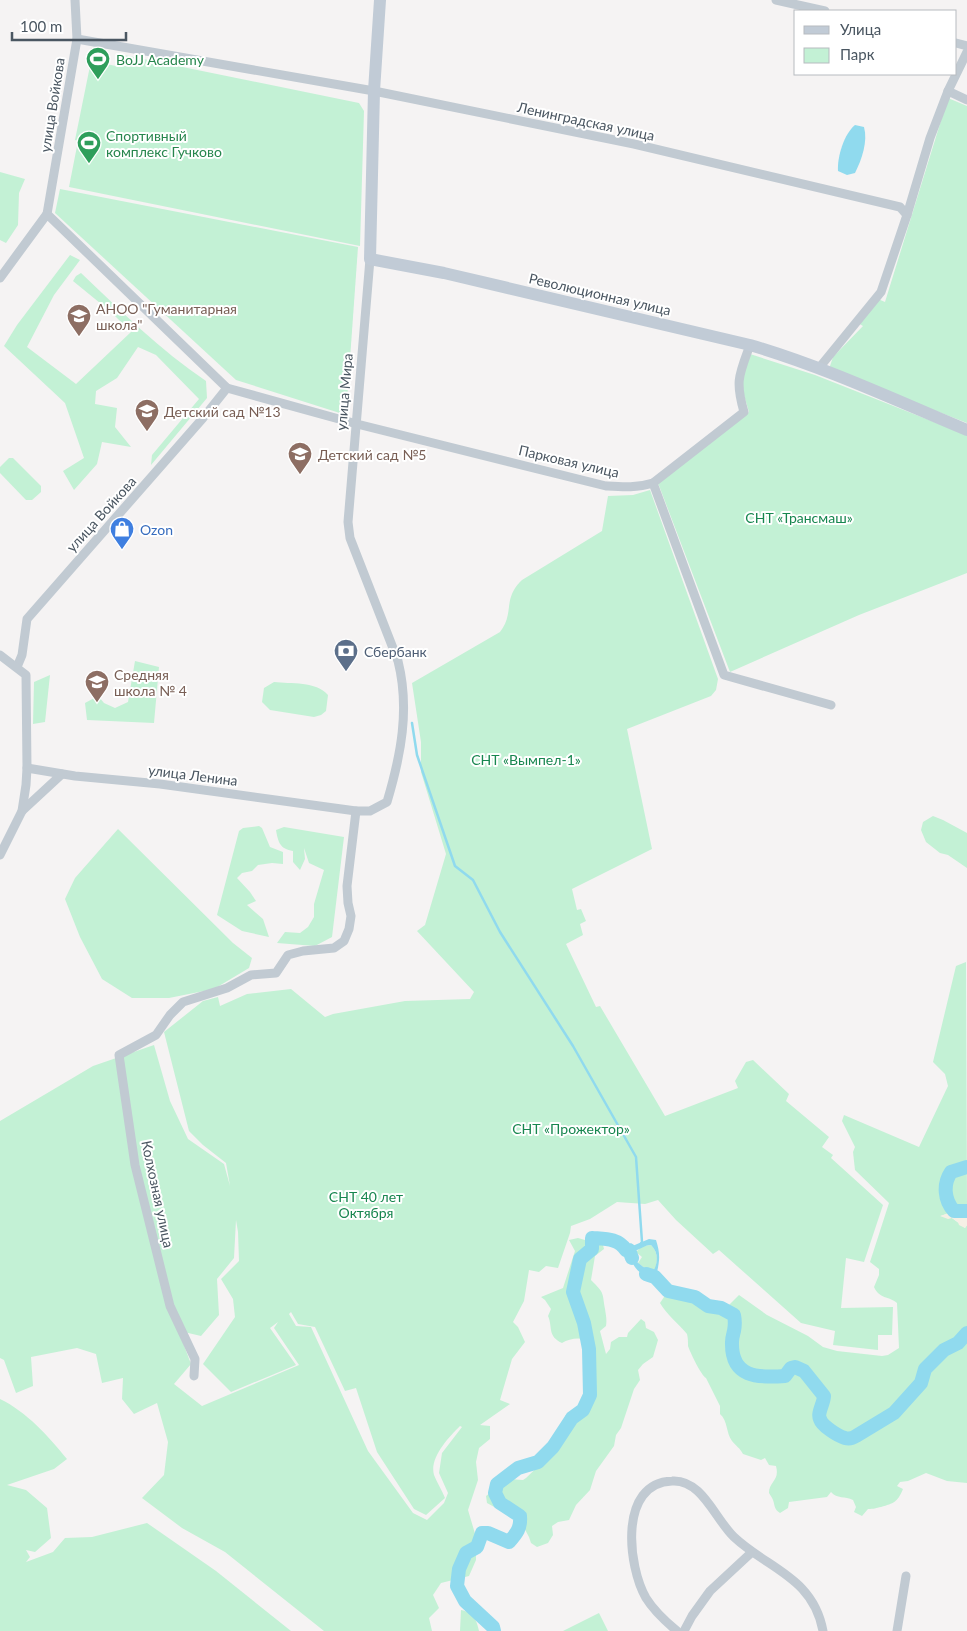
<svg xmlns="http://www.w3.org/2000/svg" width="967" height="1631" viewBox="0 0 967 1631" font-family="Lato,sans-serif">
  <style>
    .green { fill: #c3f1d5; fill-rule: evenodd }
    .sand { fill: #f5f0e5 }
    .water { fill: #90daee; fill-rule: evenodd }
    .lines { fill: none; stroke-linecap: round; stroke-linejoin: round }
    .stream { stroke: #90daee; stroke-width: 2.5 }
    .river { stroke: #90daee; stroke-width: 14 }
    .street { stroke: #c1cad2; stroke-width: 9 }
    .secondary { stroke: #c1cbd6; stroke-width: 12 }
    .labels { text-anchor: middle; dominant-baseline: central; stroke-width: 4; stroke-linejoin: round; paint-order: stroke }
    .leisure-label { font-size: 14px; fill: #27864d; stroke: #fff; text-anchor: start }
    .street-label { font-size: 14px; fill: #4a5661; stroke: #fff }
    .education-label { font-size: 14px; fill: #785e54; stroke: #fff; text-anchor: start }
    .park-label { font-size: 14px; fill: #17864f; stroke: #fff }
    .shop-label { font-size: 14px; fill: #366cbe; stroke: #fff; text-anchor: start }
    .service-label { font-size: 14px; fill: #4e5e75; stroke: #fff; text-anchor: start }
  </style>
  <rect width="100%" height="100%" fill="#f5f3f3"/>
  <g class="green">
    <path d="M119,54L359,103L364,111L360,246L69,187L78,141L75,140L91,61L116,66Z"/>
    <path d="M948,98L967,106V423L829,369L833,357L863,326L858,323L878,299L885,302Z"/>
    <path d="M0,172L25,179L19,193L18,225L6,243L0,240Z"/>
    <path d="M60,189L358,247L346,415L236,380L55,213Z"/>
    <path d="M70,255L80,260L54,295L27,347L76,384L131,332L111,312L73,281L76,276L81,273C121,311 160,350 206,381L207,398L151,465L152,455L199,399L156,355L138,347L117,378L96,391L95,404L117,408L115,427L131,447L102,442L97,464L74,490L63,471L84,458L65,403L4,346L17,325Z"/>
    <path d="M750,354L815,375L967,435V573L859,615L730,672L658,483L749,412L740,382Z"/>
    <path d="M9,458H13L41,486V492L32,500H26L0,473V467Z"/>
    <path d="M650,490L718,679L716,690L711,696L627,729L652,849L572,889L577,910L581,909L586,921L580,924L583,935L566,944L596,1007L600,1006L665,1116L738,1088L735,1081L746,1062L753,1060L789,1094L786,1101L829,1137L822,1147L833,1155L831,1158L883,1205L864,1262L846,1258L841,1308L893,1307L892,1335H878V1350L833,1345L835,1331L801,1323L719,1250L713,1254L676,1220L658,1200L645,1204L617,1202L590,1219L571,1226L570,1233L558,1268L546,1266L539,1272L529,1270L524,1301L513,1322L518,1327L525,1342L512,1359L500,1400L510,1404L480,1425L490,1426V1439L479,1448L476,1462L478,1480L468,1510L476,1537V1560L469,1576L441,1583L433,1595L439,1608L429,1618L432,1631H324L225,1552L182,1528L142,1498L164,1475L168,1442L157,1403L134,1414L122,1399L123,1378L102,1383L96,1354L77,1348L31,1357L33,1386L16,1393L4,1360L0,1358V1121L93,1066L154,1045L170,1101L188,1139L224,1164L230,1186L226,1163L203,1145L189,1131L164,1032L203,1001L218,997L220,1006L247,994L291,989L325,1017L333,1014L405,1001L470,999L474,992L417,931L425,925L446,854L421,772V742L412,683L500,632C515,613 502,599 522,580L602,531L608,496L633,495ZM236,1220L238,1232L239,1261L221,1279L233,1299L235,1317L203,1364L231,1392L296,1365L270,1328L278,1322L274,1328L299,1365L202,1406L174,1384L191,1364L182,1340L184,1332L201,1336L219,1315L217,1279L234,1258ZM291,1312L298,1324L315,1327L345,1391L356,1388L377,1452L414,1509L426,1515L445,1498C442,1490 437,1483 434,1475C429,1458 449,1437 460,1426L462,1427L442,1453L439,1473L448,1493L444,1503L427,1520L413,1513L368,1451L311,1327L296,1326L289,1314Z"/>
    <path d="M135,661L159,667L154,723L87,720L85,703L98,696L104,703L115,708L128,702Z"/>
    <path d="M50,675L45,722L33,724L34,682Z"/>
    <path d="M274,682C291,684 316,681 328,695L326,711L321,715L314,717L270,710L262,702L264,688Z"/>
    <path d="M933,816L943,820L967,833V868L948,855L940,853L926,842L921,830L923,822Z"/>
    <path d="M259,826L262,828L270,847L283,852V864L272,863L258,865L252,871L242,873L237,878L250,892L256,901L247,905L263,919L269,937L242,931L217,915L239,831L243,828Z"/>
    <path d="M284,827L344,837L332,937L315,946L277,943L285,932L300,933L308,927L314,917V904L324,870L309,863L304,848L305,859L300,870L293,862V851C280,849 278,842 276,830Z"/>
    <path d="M118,829L233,943L252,958L249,968L214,989L169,998H132L102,979L80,937L65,899L75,878Z"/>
    <path d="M966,962L967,1209L957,1212L950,1208L949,1213L941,1216L952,1218L965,1228L967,1225V1483L947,1481L926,1473L908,1481L900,1482L897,1486L903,1489C897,1503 894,1503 881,1507C876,1508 874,1509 868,1509L862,1516L854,1512L856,1507L853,1500C845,1496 837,1499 831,1492L827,1497L789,1502L788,1508L780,1513C774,1509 775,1506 773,1500C772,1497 770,1495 769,1493C769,1481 780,1481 776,1466L769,1465L765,1458L761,1460L743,1454C740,1448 736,1446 732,1441C726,1433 728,1421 720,1414V1406L706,1378C701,1375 690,1352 688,1346C688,1342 688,1338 687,1334C679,1324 666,1314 660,1303L664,1297L669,1296L696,1300L703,1310L722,1312L739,1295L767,1315L808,1336L823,1347L837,1351L882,1356L888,1355L899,1348L897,1303C889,1296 879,1299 874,1287L879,1275V1269L870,1262L889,1203L855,1170L853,1152L855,1147L842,1121L844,1115L919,1147L948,1086L945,1074L933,1062L956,966Z"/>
    <path d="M578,1238L592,1242H599L603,1245L604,1249L595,1256L591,1280C605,1294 602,1292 605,1309C606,1316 607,1319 606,1326L600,1331L606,1354L610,1349L611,1342L619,1337H627L628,1333L641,1319L645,1322L646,1328L654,1332L658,1340L653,1357L643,1364L638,1370L640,1380L634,1389L621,1428L616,1435L614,1446L596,1471L590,1490L576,1505L569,1520L558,1522L552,1526L553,1535L548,1543L537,1547L531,1543L529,1537L522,1524L526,1517L523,1511L506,1507L498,1509L487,1503L486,1496L490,1493L496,1491L509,1479L523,1480L526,1478L553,1452L565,1432V1416L568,1413L581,1414L585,1408L590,1367L594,1362L583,1353L584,1348L592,1346L590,1341C581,1337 570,1338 562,1343C547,1336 553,1327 548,1316L551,1309L545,1300L541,1297L563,1288L575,1251L569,1240Z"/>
    <path d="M651,1245C659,1253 658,1263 654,1272H646V1269L638,1263L642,1257L636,1252L642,1246Z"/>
    <path d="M0,1399C27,1412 48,1436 67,1459L54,1469L7,1485L26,1490L47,1508L51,1538L35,1552L26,1550L30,1557L26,1562L53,1552L65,1538L92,1537L147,1523L216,1571L291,1631H0Z"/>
    <path d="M461,1610C474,1613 476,1619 479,1631H460Z"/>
    <path d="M599,1613L608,1631H563Z"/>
  </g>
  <path class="sand" d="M950,1207L954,1211L967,1209V1225L965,1228L959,1225L958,1222L952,1218L948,1219L940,1216L949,1213Z"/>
  <g class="water">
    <path d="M855,125L864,127C868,141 862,159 855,173L847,175L838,171C837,157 844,134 855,125Z"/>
    <path d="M649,1239L656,1240C660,1252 660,1260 657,1272L660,1275L661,1282C643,1277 633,1271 629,1252L625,1250L623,1245H627L630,1247ZM651,1245C659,1253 658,1263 653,1272H646V1269L637,1262L631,1253L633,1251C640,1250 644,1245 651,1245Z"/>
  </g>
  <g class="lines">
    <path class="stream" d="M412,723L417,755L455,866L473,880L500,932L573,1046L636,1157L642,1242L640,1245"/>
    <g class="river">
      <path d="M967,1167L951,1172C943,1184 944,1200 954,1211H967"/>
      <path d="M646,1274L655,1277L668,1291L695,1297L708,1306L721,1308L734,1315C735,1320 735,1326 734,1331C733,1335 732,1338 732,1342C731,1378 758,1378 785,1376L791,1368L795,1367L804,1371L824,1396C824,1403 817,1413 820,1419C822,1426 838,1436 845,1438C849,1439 853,1438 856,1436L894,1413L921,1383L925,1369L944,1350L958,1343L967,1333"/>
      <path d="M494,1631L493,1627L465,1601L457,1586L459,1569L466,1553L477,1547L482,1533H488L509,1542C517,1533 521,1528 520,1516L500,1503L495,1493L497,1484L518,1468L538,1462L553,1447L572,1418L583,1410L590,1395L589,1349L584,1323L573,1292L580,1259L592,1249V1238C605,1239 618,1238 626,1250H629L632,1258"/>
    </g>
    <g class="street">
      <path d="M776,0L825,11"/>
      <path d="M77,39L374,91L634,144L900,207L907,215L881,292L819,368"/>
      <path d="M956,43L967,46"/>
      <path d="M948,91L967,100"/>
      <path d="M47,214L77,39L75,0"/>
      <path d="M907,215L930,138L948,91L967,52"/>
      <path d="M0,278L47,214L227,388L203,418L27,619L22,655L17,667"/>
      <path d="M227,388L357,424L606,486C623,487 637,488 653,483L744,412C735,381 739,375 750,345"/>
      <path d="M653,483L724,675L831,705"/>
      <path d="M0,655L26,675L27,768L26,785L22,811L0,855"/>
      <path d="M27,768L75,776L160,784L356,811H370L387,802C401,755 410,709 398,661L350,538L348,522L370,259"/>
      <path d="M22,811L62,774"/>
      <path d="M194,1376L195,1359L170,1306L135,1165L119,1055L156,1035L170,1015L183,1002L227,988L251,975L276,973L288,955L303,951L334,948L344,941L349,929L351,916L348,903L347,886L356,811"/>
      <path d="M677,1631C665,1621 654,1611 646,1598C628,1567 618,1483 672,1481C702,1479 715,1519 734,1537C768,1569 813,1577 823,1631"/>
      <path d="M684,1631L692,1616L710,1591L752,1552"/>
      <path d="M897,1631L906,1576"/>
    </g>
    <path class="secondary" d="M380,0L374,91L370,259L444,273L750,345C825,367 895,400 967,430"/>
  </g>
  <defs>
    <symbol id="stadium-pin" viewBox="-11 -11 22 30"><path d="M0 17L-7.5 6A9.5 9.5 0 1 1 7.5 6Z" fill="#2e9e5b" stroke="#fff"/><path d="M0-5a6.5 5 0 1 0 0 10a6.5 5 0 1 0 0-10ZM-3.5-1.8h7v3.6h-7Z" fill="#fff"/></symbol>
    <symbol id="school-pin" viewBox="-11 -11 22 30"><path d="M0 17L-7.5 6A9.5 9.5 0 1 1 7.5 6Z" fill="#8d6e63" stroke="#fff"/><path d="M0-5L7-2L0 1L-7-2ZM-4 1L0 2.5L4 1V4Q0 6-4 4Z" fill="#fff"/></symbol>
    <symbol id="shop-pin" viewBox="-11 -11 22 30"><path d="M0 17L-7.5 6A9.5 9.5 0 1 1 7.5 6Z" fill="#3f7fe0" stroke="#fff"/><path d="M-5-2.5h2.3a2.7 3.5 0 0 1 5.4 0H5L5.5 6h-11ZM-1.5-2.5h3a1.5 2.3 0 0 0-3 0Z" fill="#fff"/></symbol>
    <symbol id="bank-pin" viewBox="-11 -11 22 30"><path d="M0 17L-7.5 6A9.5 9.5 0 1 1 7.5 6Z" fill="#5c6f8a" stroke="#fff"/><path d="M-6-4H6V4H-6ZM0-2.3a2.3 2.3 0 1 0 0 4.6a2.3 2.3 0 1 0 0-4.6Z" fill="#fff"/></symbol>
  </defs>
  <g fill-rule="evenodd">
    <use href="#stadium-pin" x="84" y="45" width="28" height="38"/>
    <use href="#stadium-pin" x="75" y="129" width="28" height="38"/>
    <use href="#school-pin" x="65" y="302" width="28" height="38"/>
    <use href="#school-pin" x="133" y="397" width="28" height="38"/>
    <use href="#school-pin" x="286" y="440" width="28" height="38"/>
    <use href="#shop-pin" x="108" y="515" width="28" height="38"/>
    <use href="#bank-pin" x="332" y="637" width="28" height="38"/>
    <use href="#school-pin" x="83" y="668" width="28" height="38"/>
  </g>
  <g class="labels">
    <g class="leisure-label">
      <text x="116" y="59">BoJJ Academy</text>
      <text x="106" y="135">Спортивный<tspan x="106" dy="16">комплекс Гучково</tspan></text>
    </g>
    <g class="street-label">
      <text transform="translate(52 105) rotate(-81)">улица Войкова</text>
      <text transform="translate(586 121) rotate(12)">Ленинградская улица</text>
      <text transform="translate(600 294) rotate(13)">Революционная улица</text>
      <text transform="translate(344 392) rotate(-85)">улица Мира</text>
      <text transform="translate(569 461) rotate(13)">Парковая улица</text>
      <text transform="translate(101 514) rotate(-48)">улица Войкова</text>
      <text transform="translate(193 775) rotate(7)">улица Ленина</text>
      <text transform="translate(158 1194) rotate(78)">Колхозная улица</text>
    </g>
    <g class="education-label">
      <text x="96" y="308">АНОО "Гуманитарная<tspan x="96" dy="16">школа"</tspan></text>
      <text x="164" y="411">Детский сад №13</text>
      <text x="318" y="454">Детский сад №5</text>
      <text x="114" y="674">Средняя<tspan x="114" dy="16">школа № 4</tspan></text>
    </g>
    <g class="park-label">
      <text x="799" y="517">СНТ «Трансмаш»</text>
      <text x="526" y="759">СНТ «Вымпел-1»</text>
      <text x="571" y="1128">СНТ «Прожектор»</text>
      <text x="366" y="1196">СНТ 40 лет<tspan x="366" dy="16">Октября</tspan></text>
    </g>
    <g class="shop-label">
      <text x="140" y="529">Ozon</text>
    </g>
    <g class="service-label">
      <text x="364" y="651">Сбербанк</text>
    </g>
  </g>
  <rect x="794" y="10" width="162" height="65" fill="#ffffff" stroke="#b7bbc0"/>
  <rect x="804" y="26" width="25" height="8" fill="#c1cbd6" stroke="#b7bbc0"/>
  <text x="840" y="35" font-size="15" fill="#4a5661">Улица</text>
  <rect x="804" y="48" width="25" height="15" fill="#c3f1d5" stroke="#b7bbc0"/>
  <text x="840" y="60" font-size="15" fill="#4a5661">Парк</text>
  <path d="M12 32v8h114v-8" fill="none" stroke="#4a5661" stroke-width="2.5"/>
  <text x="20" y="32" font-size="15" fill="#4a5661" stroke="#ffffff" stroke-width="4" paint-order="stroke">100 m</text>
</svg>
